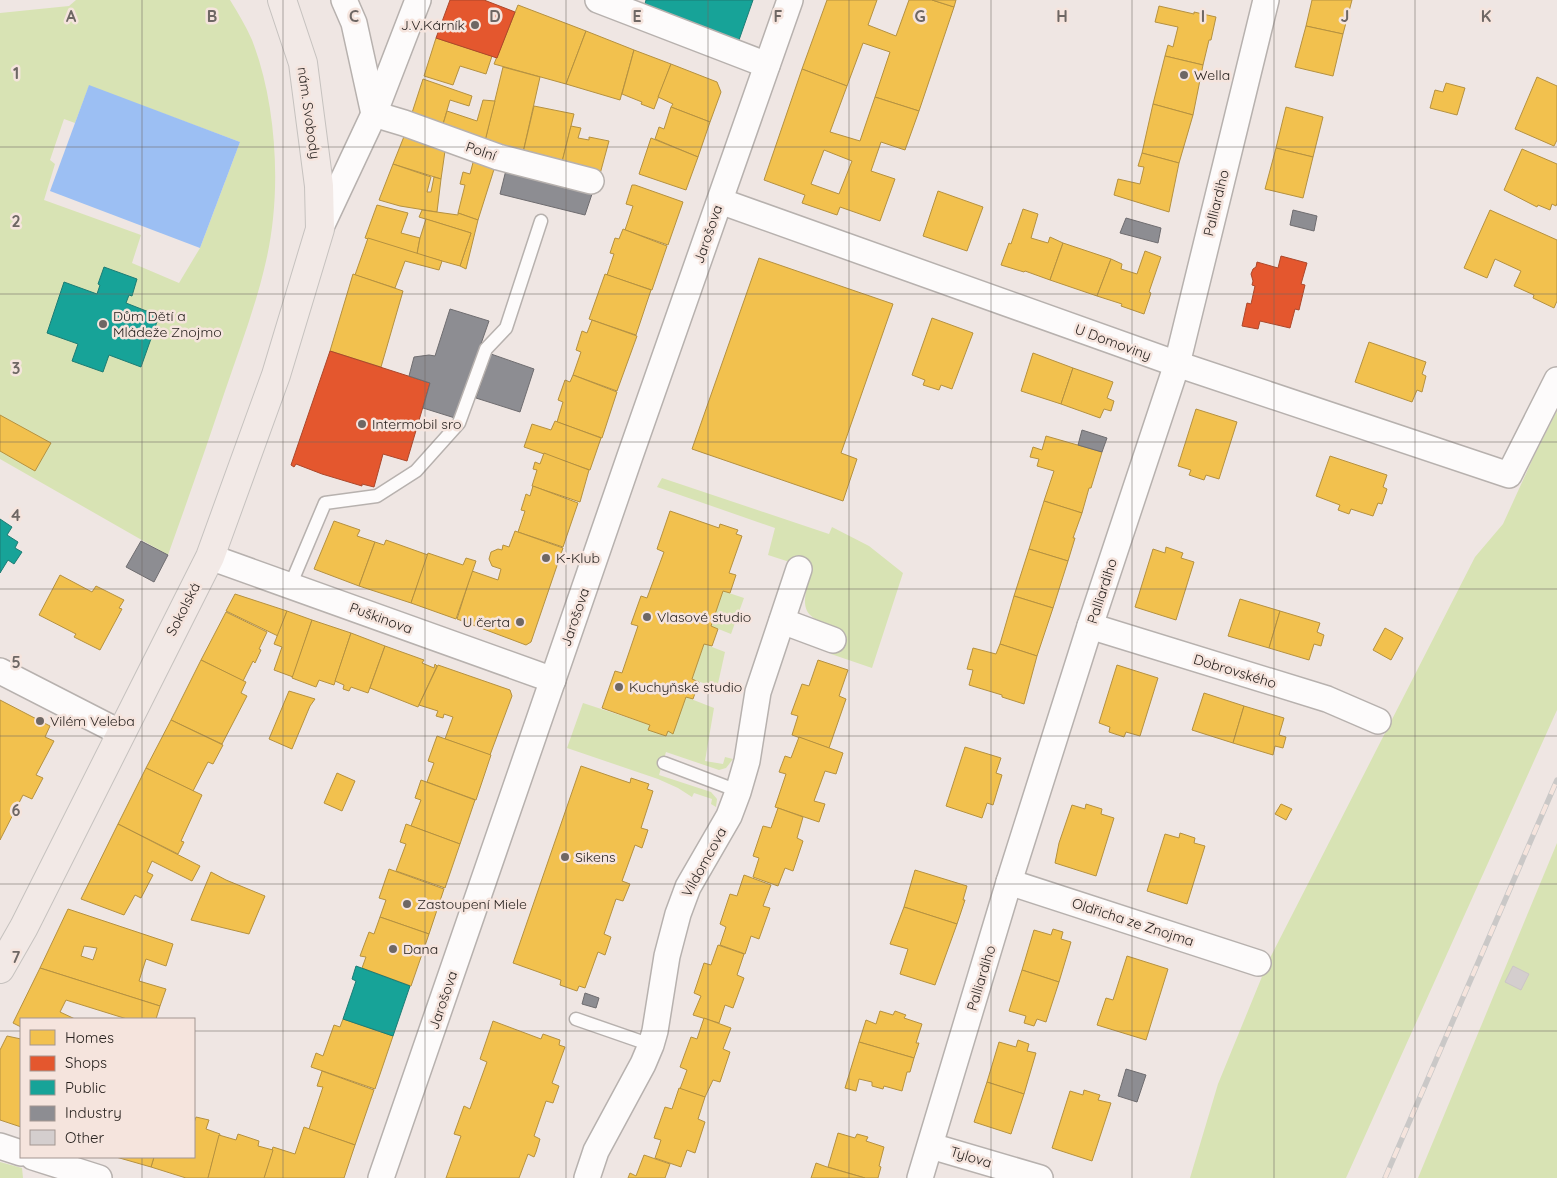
<svg xmlns="http://www.w3.org/2000/svg" width="1557" height="1178" viewBox="0 0 1557 1178" font-family="Quicksand,sans-serif">
  <style>
    .green { fill: #d8e3b4; fill-rule: evenodd }
    .water { fill: #9cbff3 }
    .homes { fill: #f2c14e; stroke: #b59140; fill-rule: evenodd }
    .shops { fill: #e4572e; stroke: #ac472a }
    .public { fill: #17a398; stroke: #1c7c74 }
    .industry { fill: #8d8d92; stroke: #6f6d70 }
    .building { fill: #d4cece; stroke: #cbc4c6 }
    .lines { fill: none; stroke-linecap: round; stroke-linejoin: round }
    .lane-casing { stroke: #b7b1ae; stroke-width: 15 }
    .street-casing { stroke: #b7b1ae; stroke-width: 28 }
    .primary-casing { stroke: #c6c2bf; stroke-width: 30 }
    .lane { stroke: #fdfbfb; stroke-width: 12 }
    .street { stroke: #fdfbfb; stroke-width: 25 }
    .primary { stroke: #f2e9e6; stroke-width: 28 }
    .rail-casing { stroke: #cac8c7; stroke-width: 5.5 }
    .rail { stroke: #f5e4dd; stroke-width: 4; stroke-dasharray: 11; stroke-linecap: butt }
    .grid { fill: none; stroke: #6e6764; stroke-width: 1; stroke-opacity: 0.55 }
    .poi-dot { fill: #6e6764; stroke: #f5e4dd; stroke-width: 2 }
    .labels { text-anchor: middle; dominant-baseline: central; stroke-width: 5; stroke-linejoin: round; paint-order: stroke }
    .poi-label { font-size: 14px; fill: #28221f; stroke: #f5e4dd; text-anchor: start }
    .street-label { font-size: 14px; fill: #28221f; stroke: #f5e4dd }
    .grid-label { font-size: 16px; text-anchor: middle; font-weight: bold; fill: #6e6764; stroke: #f5e4dd; stroke-width: 5; stroke-linejoin: round; paint-order: stroke }
  </style>
  <rect width="100%" height="100%" fill="#efe6e3"/>
  <g class="green">
    <path d="M76,0H230C238,13 246,26 252,40C277,104 282,194 266,261C256,306 239,350 224,394C206,448 187,502 168,555L0,459V13L69,6ZM89,86L240,142L200,248L179,283L132,263L141,235L44,200L55,164L50,160L64,119L75,123Z"/>
    <path d="M1557,411V710L1346,1178H1190L1218,1084L1268,962L1475,557L1503,524L1534,456Z"/>
    <path d="M662,478L829,534L832,527L869,546L903,573L872,668L831,654L841,630C799,615 801,611 811,569L768,555L775,528L657,487Z"/>
    <path d="M723,591L744,598L731,634L711,626Z"/>
    <path d="M704,644L725,652L717,688L692,679Z"/>
    <path d="M686,697L714,708L705,761L723,764L725,757L733,759L726,768L719,770L666,752L659,775L711,792L717,799L716,807L711,804L712,799L694,793L692,797L678,788L658,779L567,748L583,703L650,725L649,730L666,736L668,731L673,733Z"/>
    <path d="M1557,843V1178H1418Z"/>
    <path d="M0,1162L22,1168L23,1178H0Z"/>
  </g>
  <path class="water" d="M89,85L240,142L200,248L50,191Z"/>
  <g class="homes">
    <path d="M827,0H877L868,25L896,36L909,0H932L954,7L919,111L875,97L890,52L863,43L847,86L802,69Z"/>
    <path d="M932,0H956L954,7Z"/>
    <path d="M1312,0H1352L1343,34L1306,26Z"/>
    <path d="M518,5L586,31L566,84L494,64Z"/>
    <path d="M1159,6L1194,14V12L1216,17L1211,40H1209L1203,65L1165,56L1168,45L1173,47L1178,27L1155,22Z"/>
    <path d="M1306,26L1343,34L1333,76L1295,67Z"/>
    <path d="M586,31L634,50L620,100L566,84Z"/>
    <path d="M436,38L492,56L486,74L460,66L453,85L424,76Z"/>
    <path d="M634,50L671,64L654,109L641,104L642,102L622,94Z"/>
    <path d="M1165,56L1203,65L1193,115L1153,104Z"/>
    <path d="M671,64L717,82L721,92L710,122L671,107L673,104L658,97Z"/>
    <path d="M503,67L540,77L522,157L484,145Z"/>
    <path d="M802,69L847,86L830,132L860,141L875,97L919,111L905,150L881,142L871,171L895,179L880,221L840,207L837,215L802,203L805,195L764,180ZM824,150L852,161L839,194L811,184Z"/>
    <path d="M1537,77L1557,86V140L1554,146L1515,129Z"/>
    <path d="M423,79L472,96L469,106L450,100L441,131L410,119Z"/>
    <path d="M1446,83L1465,88L1457,115L1430,108L1435,90L1443,92Z"/>
    <path d="M483,100L495,101L484,145L441,131L447,111L477,121Z"/>
    <path d="M1153,104L1193,115L1179,163L1142,153Z"/>
    <path d="M534,106L574,114L561,166L522,157Z"/>
    <path d="M671,107L710,122L698,157L655,139L659,127L664,129Z"/>
    <path d="M1286,107L1323,117L1313,157L1276,148Z"/>
    <path d="M571,126L581,128L578,138L589,140V137L609,141L600,174L561,166Z"/>
    <path d="M407,129L446,144L441,179L393,164Z"/>
    <path d="M651,138L698,157L686,190L639,174Z"/>
    <path d="M1276,148L1313,157L1303,198L1265,189Z"/>
    <path d="M1522,149L1557,164V203L1556,206L1552,204L1550,210L1538,205L1537,207L1504,190Z"/>
    <path d="M1142,153L1179,163L1169,212L1114,195L1118,179L1140,184L1144,167L1138,166Z"/>
    <path d="M475,155L496,163L478,220L458,213L465,185L460,184L463,172L470,174Z"/>
    <path d="M393,164L431,177L427,192H431L434,177L441,179L437,212L400,206L379,200Z"/>
    <path d="M632,185H635L683,202L668,245L625,230L633,206L626,204Z"/>
    <path d="M938,191L983,207L967,251L923,236Z"/>
    <path d="M377,205L408,213L401,233L420,238L417,254L365,238Z"/>
    <path d="M1023,209L1038,214L1031,238L1048,243L1050,237L1063,243L1050,280L1025,271L1024,272L1001,265L1009,243L1011,244Z"/>
    <path d="M422,210L458,215V213L478,220L466,269L460,266L471,233L419,217Z"/>
    <path d="M1490,210L1557,240V301L1554,308L1533,298L1534,295L1514,286L1521,271L1495,259L1487,278L1464,268Z"/>
    <path d="M426,219L471,233L460,266L417,254L420,238Z"/>
    <path d="M623,229L667,246L652,290L607,275L614,254L610,253L615,238L619,239Z"/>
    <path d="M368,238L442,261L439,270L405,261L395,288L355,275Z"/>
    <path d="M1063,243L1111,259L1097,296L1050,280Z"/>
    <path d="M1145,251L1161,257L1149,292L1151,293L1144,314L1121,306L1122,304L1097,296L1111,259L1122,264L1121,269L1137,274Z"/>
    <path d="M759,258L893,304L841,453L857,459L843,501L692,449Z"/>
    <path d="M353,274L403,291L381,367L330,351Z"/>
    <path d="M605,274L651,290L636,335L589,319Z"/>
    <path d="M932,318L973,333L952,389L941,385L939,390L923,385L925,380L912,375Z"/>
    <path d="M592,320L637,336L617,391L573,375L581,352L576,350L582,331L587,333Z"/>
    <path d="M1369,342L1426,362L1422,374L1426,376L1422,392L1417,390L1412,402L1355,382Z"/>
    <path d="M1033,353L1073,368L1061,404L1021,391Z"/>
    <path d="M1073,368L1113,382L1107,398L1114,401L1111,411L1104,409L1100,418L1061,404Z"/>
    <path d="M573,375L617,392L602,438L557,422L563,402L558,400L565,380L570,382Z"/>
    <path d="M1196,409L1237,422L1219,479L1206,475L1204,480L1189,475L1191,470L1178,466Z"/>
    <path d="M0,415L51,443L35,471L0,451Z"/>
    <path d="M555,421L601,438L590,470L524,447L532,424L551,430Z"/>
    <path d="M1046,436L1102,452L1091,488H1089L1082,513L1044,501L1054,471L1037,466L1039,459L1030,457L1033,447L1042,450Z"/>
    <path d="M544,453L589,470L580,502L532,486L537,470L533,469L535,462L540,464Z"/>
    <path d="M1330,456L1387,475L1383,487L1387,489L1382,504L1378,503L1373,516L1351,509L1349,514L1338,510L1340,505L1316,496Z"/>
    <path d="M533,486L578,503L563,547L518,532L525,511L521,510L526,494L530,496Z"/>
    <path d="M1044,501L1082,513L1073,538H1075L1068,561L1029,549Z"/>
    <path d="M670,511L719,528L720,524L738,530L736,534L742,536L729,573L736,575L730,593L723,591L711,626L718,629L712,646L704,644L692,679L699,682L693,699L686,697L673,734L668,731L666,736L648,730L650,725L602,708L615,671L622,673L638,626L631,624L641,596L647,598L664,552L657,549Z"/>
    <path d="M334,521L360,530L357,536L375,542L359,586L314,569Z"/>
    <path d="M515,531L563,548L531,642L526,645L457,619L472,571L498,580L501,569L492,566L489,559L491,552L498,549L502,550L503,545L509,547Z"/>
    <path d="M386,540L428,555L411,603L359,586L375,542L384,545Z"/>
    <path d="M1166,547L1183,553L1181,558L1194,562L1176,620L1135,607L1153,549L1165,553Z"/>
    <path d="M1029,549L1068,561L1053,608L1014,596Z"/>
    <path d="M428,553L463,565L466,558L476,561L456,619L411,603Z"/>
    <path d="M60,575L92,592L96,586L124,600L119,608L122,609L100,650L74,637L76,634L39,615Z"/>
    <path d="M235,594L287,611L278,636L226,611Z"/>
    <path d="M1014,596L1053,608L1037,656L1000,644Z"/>
    <path d="M1240,599L1280,611L1269,648L1228,636Z"/>
    <path d="M287,611L312,620L293,677L274,670L282,647L274,644Z"/>
    <path d="M1280,611L1320,623L1317,632L1324,635L1321,646L1314,644L1309,660L1269,648Z"/>
    <path d="M226,612L267,632L259,649L261,650L255,663L253,661L243,681L201,660Z"/>
    <path d="M312,620L351,633L334,685L319,680L316,687L292,678Z"/>
    <path d="M1385,628L1403,638L1391,660L1373,650Z"/>
    <path d="M351,633L385,646L368,693L351,687L349,691L343,689L344,685L335,681Z"/>
    <path d="M1000,644L1037,656L1024,704L1002,697V695L969,685L973,670L967,669L973,648L996,654Z"/>
    <path d="M385,646L424,660L422,663L434,668L435,664L437,666L418,707L370,688Z"/>
    <path d="M201,660L246,682L241,693L247,696L222,744L171,720Z"/>
    <path d="M818,660L848,670L839,696L846,699L829,748L792,735L798,716L791,714L802,684L809,686Z"/>
    <path d="M438,665L510,690L512,696L490,755L445,739L453,717L444,714L443,718L436,716L438,711L419,705Z"/>
    <path d="M1117,665L1158,678L1140,736L1126,732L1124,737L1109,732L1110,727L1099,723Z"/>
    <path d="M289,691L315,699L310,706L292,749L269,739Z"/>
    <path d="M1204,693L1244,706L1233,743L1192,730Z"/>
    <path d="M0,700L50,726L45,737L54,741L36,775L43,778L32,799L23,795L0,840Z"/>
    <path d="M1244,706L1284,718L1279,735L1286,737L1283,748L1275,746L1273,755L1233,743Z"/>
    <path d="M171,720L223,745L213,764L208,762L193,791L146,768Z"/>
    <path d="M437,736L491,755L476,800L427,782L434,763L428,761Z"/>
    <path d="M799,737L843,753L836,774L825,771L814,801L825,804L819,822L775,807L786,774L779,772L785,756L791,758Z"/>
    <path d="M965,747L1001,758L996,773L1002,775L993,805L987,803L982,818L946,806Z"/>
    <path d="M581,766L630,783L631,778L649,784L647,789L653,791L641,828L648,830L642,848L635,845L622,881L630,884L623,901L616,899L604,934L611,937L605,955L598,952L585,988L579,986L577,991L560,985L561,980L513,963Z"/>
    <path d="M146,768L202,795L181,841L184,842L178,854L118,824Z"/>
    <path d="M337,773L355,781L342,811L324,803Z"/>
    <path d="M421,780L475,800L460,844L411,826L421,800L415,798Z"/>
    <path d="M1086,804L1102,809L1101,814L1114,818L1096,876L1055,863L1059,843L1072,805L1085,809Z"/>
    <path d="M1281,804L1292,809L1286,820L1275,814Z"/>
    <path d="M778,808L803,817L797,838L803,841L793,871L785,868L778,886L753,877L759,858L753,856L763,826L771,828Z"/>
    <path d="M118,824L200,866L192,881L152,861L147,872L153,875L141,898L135,895L124,915L81,899Z"/>
    <path d="M406,824L460,844L445,888L396,871L406,844L400,842Z"/>
    <path d="M1180,833L1195,838L1194,843L1205,846L1187,904L1147,891L1165,834L1179,838Z"/>
    <path d="M389,869L444,889L429,934L380,917L386,900L379,898Z"/>
    <path d="M915,870L967,886L963,900H965L957,924L904,907Z"/>
    <path d="M211,872L226,880L265,896L249,934L191,920Z"/>
    <path d="M744,875L771,885L763,906L770,908L759,939L751,936L745,954L720,945L726,927L720,924L730,894L737,896Z"/>
    <path d="M904,907L957,924L935,985L900,974L908,949L890,944Z"/>
    <path d="M68,909L173,944L166,966L146,959L139,981L166,989L160,1006L40,968ZM84,946L97,948L93,960L81,956Z"/>
    <path d="M380,917L429,934L411,986L362,968L366,957L360,956L369,932L374,934Z"/>
    <path d="M1053,929L1063,932L1061,939L1071,942L1059,982L1022,970L1034,930L1051,935Z"/>
    <path d="M718,945L744,954L737,975L744,978L733,1008L725,1005L719,1023L693,1015L701,996L694,993L704,963L711,965Z"/>
    <path d="M1127,956L1168,969L1146,1040L1097,1025L1106,998L1113,1000Z"/>
    <path d="M40,968L160,1006L156,1019H127L66,1000L60,1012L75,1019H21V1027L13,1023Z"/>
    <path d="M1022,970L1059,982L1046,1022L1037,1019L1034,1026L1024,1023L1026,1016L1009,1011Z"/>
    <path d="M880,1011L893,1015L895,1011L906,1015L904,1018L922,1024L916,1043H919L914,1058L859,1042L866,1020L876,1024Z"/>
    <path d="M704,1018L731,1028L723,1049L730,1052L720,1082L713,1080L705,1097L680,1089L687,1070L680,1067L691,1037L697,1039Z"/>
    <path d="M343,1019L393,1036L375,1089L311,1067L316,1053L323,1056L334,1025L340,1027Z"/>
    <path d="M493,1021L541,1039L543,1034L560,1040L559,1045L565,1047L552,1083L559,1086L553,1103L546,1101L534,1136L540,1139L536,1152L534,1157L528,1154L519,1178H446L461,1136L454,1134L464,1106L470,1109L487,1062L480,1059Z"/>
    <path d="M7,1036L21,1039V1127L0,1120V1050Z"/>
    <path d="M1018,1040L1029,1044L1027,1051L1036,1053L1024,1094L987,1082L999,1042L1016,1047Z"/>
    <path d="M859,1042L914,1058L910,1072H907L902,1091L884,1086L883,1089L872,1086V1082L859,1079L856,1091L845,1088Z"/>
    <path d="M322,1071L374,1090L355,1145L309,1129L323,1087L317,1086Z"/>
    <path d="M987,1082L1024,1094L1011,1134L974,1122Z"/>
    <path d="M679,1088L705,1097L698,1119L705,1122L695,1153L687,1150L681,1167L655,1158L661,1140L654,1138L665,1107L672,1109Z"/>
    <path d="M1084,1090L1100,1095L1098,1100L1111,1103L1092,1161L1052,1148L1070,1091L1083,1095Z"/>
    <path d="M196,1117L209,1120L206,1129L220,1134L208,1178H186L151,1167L154,1157H194V1123Z"/>
    <path d="M304,1127L355,1145L344,1178H264L273,1147L295,1154Z"/>
    <path d="M838,1133L855,1138L857,1134L868,1137L866,1141L884,1147L879,1166L881,1167L878,1178H865L828,1167Z"/>
    <path d="M238,1134L259,1141L258,1146L273,1150L264,1178H208L219,1135L236,1140Z"/>
    <path d="M644,1155L670,1164L665,1178H628L630,1173L636,1176Z"/>
    <path d="M116,1157H154L151,1167Z"/>
    <path d="M816,1163L827,1167L865,1178H811Z"/>
  </g>
  <g class="shops">
    <path d="M450,0H484L515,12L497,58L436,38Z"/>
    <path d="M1281,256L1307,263L1301,284L1305,285L1299,310L1295,309L1290,328L1260,321L1258,329L1242,326L1247,303L1251,304L1255,286L1252,285L1253,281L1251,274L1253,269L1256,267L1257,262L1278,268Z"/>
    <path d="M330,351L430,383L407,461L383,454L374,487L362,484V486L322,474L296,464L294,467L291,465Z"/>
  </g>
  <g class="public">
    <path d="M646,0H753L739,40H736L645,4Z"/>
    <path d="M104,267L137,279L132,296L129,295L126,303L159,316L141,367L109,355L103,372L72,361L78,344L47,333L64,282L97,294L100,285L98,284Z"/>
    <path d="M0,519L12,527L7,535L18,542L15,548L22,552L14,564L8,560L0,573Z"/>
    <path d="M356,966L410,986L393,1036L343,1019L356,981L352,979Z"/>
  </g>
  <g class="industry">
    <path d="M507,166L594,188L585,215L500,194Z"/>
    <path d="M1293,210L1317,216L1314,231L1290,225Z"/>
    <path d="M1126,218L1161,228L1158,243L1120,233Z"/>
    <path d="M450,309L489,321L455,418L423,408L430,383L409,376L414,357L429,355L435,356Z"/>
    <path d="M491,354L534,369L520,412L476,398Z"/>
    <path d="M1082,430L1107,438L1102,452L1078,445Z"/>
    <path d="M141,541L168,555L154,582L126,567Z"/>
    <path d="M585,993L599,998L596,1008L582,1004Z"/>
    <path d="M1126,1069L1146,1075L1137,1102L1118,1096Z"/>
  </g>
  <path class="building" d="M1513,966L1529,974L1521,990L1505,982Z"/>
  <g class="lines">
    <defs>
      <g id="lane">
        <path d="M290,586L325,503L377,496L416,471L459,423L486,349L506,328L541,221"/>
        <path d="M664,763L738,791"/>
        <path d="M576,1019L651,1045"/>
      </g>
      <g id="street">
        <path d="M344,0L354,23L374,114"/>
        <path d="M598,0L767,65"/>
        <path d="M374,114L404,123L498,157L591,181"/>
        <path d="M720,201L1177,364L1509,475L1557,380"/>
        <path d="M320,229L374,114L418,0"/>
        <path d="M210,557L553,680"/>
        <path d="M782,621L833,640"/>
        <path d="M1090,626L1327,699L1378,721"/>
        <path d="M0,671L121,733"/>
        <path d="M1009,882L1258,963"/>
        <path d="M0,1146L21,1153"/>
        <path d="M931,1146L1040,1178"/>
        <path d="M33,1157L99,1178"/>
        <path d="M381,1178L630,456L790,0"/>
        <path d="M587,1178L596,1151L643,1064L651,1045L655,1031L667,956L678,914L688,887L729,816L738,792L747,761L758,692L799,569"/>
        <path d="M920,1178L1009,882L1090,626L1177,364L1266,0"/>
      </g>
      <path id="primary" d="M0,969L24,927L210,557L276,375L320,229L319,186L303,63L282,0"/>
    </defs>
    <use href="#lane" class="lane-casing"/>
    <use href="#street" class="street-casing"/>
    <use href="#primary" class="primary-casing"/>
    <use href="#lane" class="lane"/>
    <use href="#street" class="street"/>
    <use href="#primary" class="primary"/>
    <defs>
      <path id="rail" d="M1385,1178L1557,780"/>
    </defs>
    <use href="#rail" class="rail-casing"/>
    <use href="#rail" class="rail"/>
  </g>
  <path class="grid" d="M142,0V1019M283,0V1178M425,0V1178M566,0V1178M708,0V1178M849,0V1178M991,0V1178M1132,0V1178M1274,0V1178M1415,0V1178M0,147H1557M0,294H1557M0,442H1557M0,589H1557M0,736H1557M0,884H1557M0,1031H21M194,1031H1557M142,1157V1178"/>
  <g class="poi-dot">
    <circle cx="475" cy="25" r="5"/>
    <circle cx="1184" cy="75" r="5"/>
    <circle cx="103" cy="324" r="5"/>
    <circle cx="362" cy="424" r="5"/>
    <circle cx="546" cy="558" r="5"/>
    <circle cx="647" cy="617" r="5"/>
    <circle cx="520" cy="622" r="5"/>
    <circle cx="619" cy="687" r="5"/>
    <circle cx="40" cy="721" r="5"/>
    <circle cx="565" cy="857" r="5"/>
    <circle cx="407" cy="904" r="5"/>
    <circle cx="393" cy="949" r="5"/>
  </g>
  <g class="labels">
    <g class="poi-label">
      <text x="465" y="25" text-anchor="end">J.V.Kárník</text>
      <text x="1194" y="75">Wella</text>
      <text x="113" y="316">Dům Dětí a<tspan x="113" dy="16">Mládeže Znojmo</tspan></text>
      <text x="372" y="424">Intermobil sro</text>
      <text x="556" y="558">K-Klub</text>
      <text x="657" y="617">Vlasové studio</text>
      <text x="510" y="622" text-anchor="end">U čerta</text>
      <text x="629" y="687">Kuchyňské studio</text>
      <text x="50" y="721">Vilém Veleba</text>
      <text x="575" y="857">Sikens</text>
      <text x="417" y="904">Zastoupení Miele</text>
      <text x="403" y="949">Dana</text>
    </g>
    <g class="street-label">
      <text transform="translate(309 113) rotate(82)">nám. Svobody</text>
      <text transform="translate(481 151) rotate(19)">Polní</text>
      <text transform="translate(1216 203) rotate(-76)">Palliardiho</text>
      <text transform="translate(708 234) rotate(-71)">Jarošova</text>
      <text transform="translate(1113 342) rotate(20)">U Domoviny</text>
      <text transform="translate(1102 591) rotate(-72)">Palliardiho</text>
      <text transform="translate(183 609) rotate(-63)">Sokolská</text>
      <text transform="translate(575 617) rotate(-71)">Jarošova</text>
      <text transform="translate(381 618) rotate(20)">Puškinova</text>
      <text transform="translate(1235 671) rotate(17)">Dobrovského</text>
      <text transform="translate(704 862) rotate(-61)">Vildomcova</text>
      <text transform="translate(1133 922) rotate(18)">Oldřicha ze Znojma</text>
      <text transform="translate(981 978) rotate(-73)">Palliardiho</text>
      <text transform="translate(443 1000) rotate(-71)">Jarošova</text>
      <text transform="translate(971 1157) rotate(17)">Tylova</text>
    </g>
  </g>
  <g class="grid-label">
    <text x="71" y="22">A</text>
    <text x="212" y="22">B</text>
    <text x="354" y="22">C</text>
    <text x="495" y="22">D</text>
    <text x="637" y="22">E</text>
    <text x="778" y="22">F</text>
    <text x="920" y="22">G</text>
    <text x="1062" y="22">H</text>
    <text x="1203" y="22">I</text>
    <text x="1345" y="22">J</text>
    <text x="1486" y="22">K</text>
    <text x="16" y="79">1</text>
    <text x="16" y="227">2</text>
    <text x="16" y="374">3</text>
    <text x="16" y="521">4</text>
    <text x="16" y="668">5</text>
    <text x="16" y="816">6</text>
    <text x="16" y="963">7</text>
  </g>
  <rect x="20" y="1018" width="175" height="140" fill="#f5e4dd" stroke="#a39691"/>
  <rect x="30" y="1030" width="25" height="15" fill="#f2c14e" stroke="#a39691"/>
  <text x="65" y="1043" font-size="15" fill="#28221f">Homes</text>
  <rect x="30" y="1056" width="25" height="15" fill="#e4572e" stroke="#a39691"/>
  <text x="65" y="1068" font-size="15" fill="#28221f">Shops</text>
  <rect x="30" y="1080" width="25" height="15" fill="#17a398" stroke="#a39691"/>
  <text x="65" y="1093" font-size="15" fill="#28221f">Public</text>
  <rect x="30" y="1106" width="25" height="15" fill="#8d8d92" stroke="#a39691"/>
  <text x="65" y="1118" font-size="15" fill="#28221f">Industry</text>
  <rect x="30" y="1130" width="25" height="15" fill="#d4cece" stroke="#a39691"/>
  <text x="65" y="1143" font-size="15" fill="#28221f">Other</text>
</svg>
